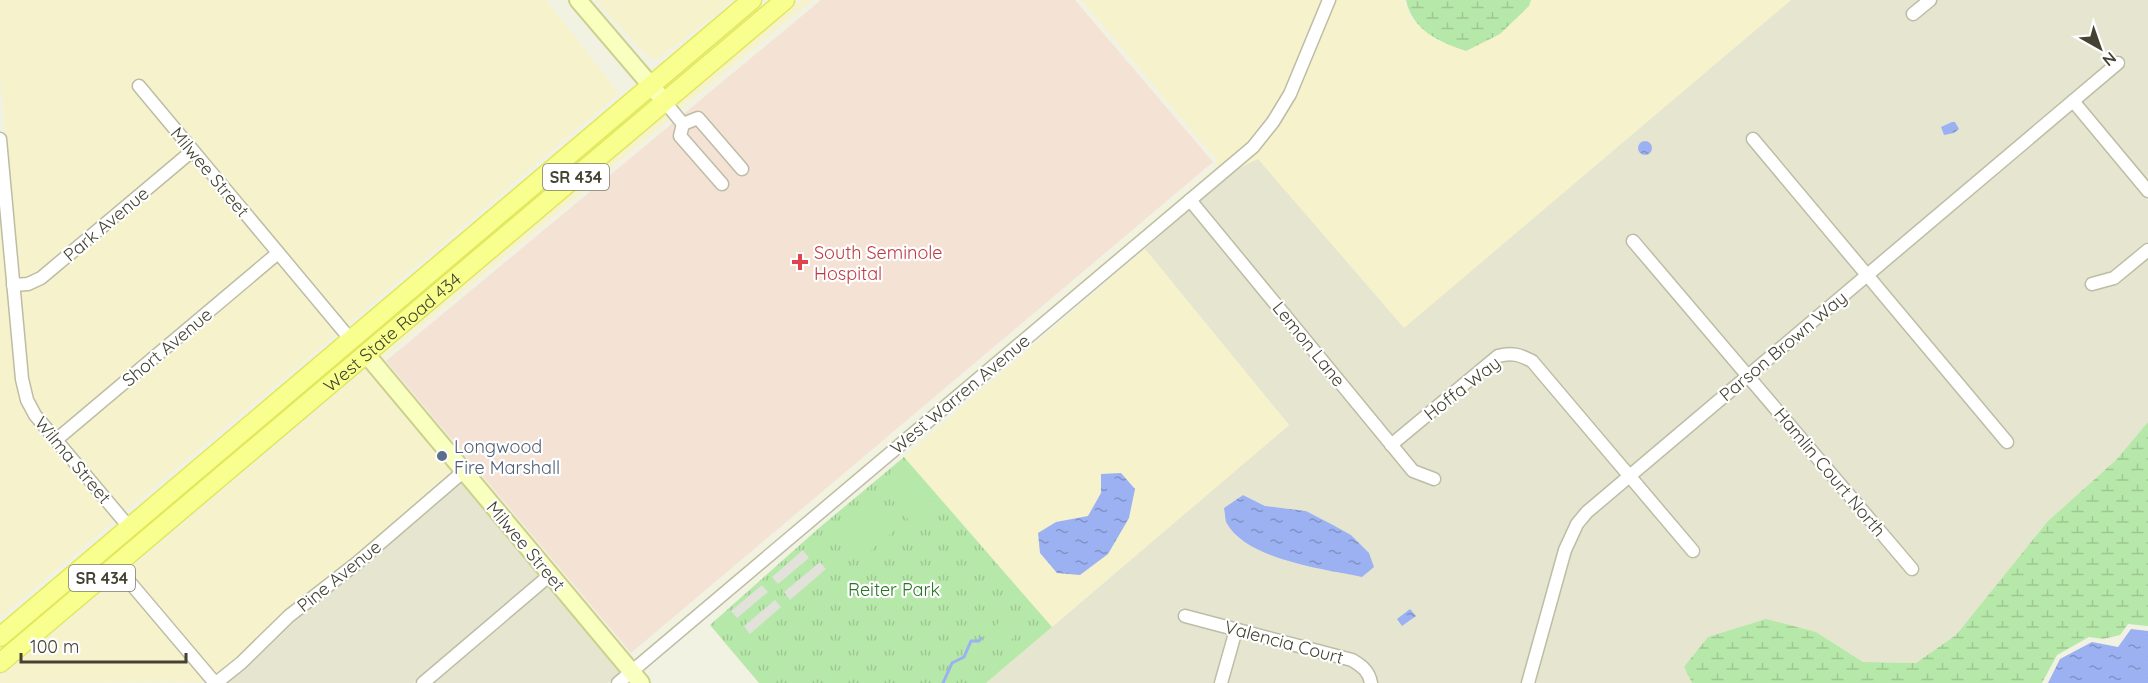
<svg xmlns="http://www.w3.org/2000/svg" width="2148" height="683" viewBox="0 0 2148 683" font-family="Quicksand,sans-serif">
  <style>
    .residential { fill: #e6e6d0; fill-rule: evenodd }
    .commercial { fill: #f6f2cc; fill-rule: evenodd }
    .medical { fill: #f4e3d5 }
    .wetland { fill: url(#wetland-marsh) }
    .park { fill: url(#park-tufts) }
    .garden { fill: #b6e8a9 }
    .parking { fill: #e2e2db }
    .water { fill: url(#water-ripples) }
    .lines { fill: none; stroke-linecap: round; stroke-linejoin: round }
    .stream { stroke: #9bb1f2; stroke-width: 3 }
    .street-casing { stroke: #bdbda5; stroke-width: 15 }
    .secondary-casing { stroke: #ccd08e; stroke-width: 20 }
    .primary-casing { stroke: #e2e75b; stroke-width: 21 }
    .street { stroke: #fff; stroke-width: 12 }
    .secondary { stroke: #f9ffbf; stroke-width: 16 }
    .primary { stroke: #f9ff8e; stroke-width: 18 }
    .health-dot { fill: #e0444e; stroke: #fff; stroke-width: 2 }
    .service-dot { fill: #5c6f8a; stroke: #fff; stroke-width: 2 }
    .labels { text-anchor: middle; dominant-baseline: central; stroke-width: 4.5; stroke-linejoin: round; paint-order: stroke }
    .shield { fill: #fff; stroke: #7c7b70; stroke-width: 1.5 }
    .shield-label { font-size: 16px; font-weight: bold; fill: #444333 }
    .street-label { font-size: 18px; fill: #444333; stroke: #fff }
    .health-label { font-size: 18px; fill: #be3a42; stroke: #fff; text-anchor: start }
    .service-label { font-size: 18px; fill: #4e5e75; stroke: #fff; text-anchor: start }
    .park-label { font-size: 18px; fill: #287625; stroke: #fff }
  </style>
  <defs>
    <pattern id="wetland-marsh" width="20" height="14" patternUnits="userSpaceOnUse" patternTransform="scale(1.5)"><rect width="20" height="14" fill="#b6e8a9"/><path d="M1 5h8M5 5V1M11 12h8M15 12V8" fill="none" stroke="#9ec892"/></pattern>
    <pattern id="park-tufts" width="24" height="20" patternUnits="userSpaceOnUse" patternTransform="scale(1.5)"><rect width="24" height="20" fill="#b6e8a9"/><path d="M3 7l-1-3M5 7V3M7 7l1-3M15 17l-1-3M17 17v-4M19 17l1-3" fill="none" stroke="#9ec892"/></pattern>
    <pattern id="water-ripples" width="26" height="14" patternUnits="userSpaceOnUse" patternTransform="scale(1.5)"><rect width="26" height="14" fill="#9bb1f2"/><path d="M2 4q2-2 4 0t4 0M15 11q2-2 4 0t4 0" fill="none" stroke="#8092c5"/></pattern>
  </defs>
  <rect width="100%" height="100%" fill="#f1f2e2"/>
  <g class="residential">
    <path d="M1791,0H2148V182L2082,103L2127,64L2119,54L1867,267L1753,131L1745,138L1858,275L1748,368L1632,233L1625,240L1740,375L1630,467L1537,357L1522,349L1509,347L1494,351L1391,436L1199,201L1235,170L1258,158L1404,327Z"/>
    <path d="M2073,110L2148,200V242L2111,272L2084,280L2089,291L2118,283L2148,259V422L2116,460L2048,521L1956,635L1916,663L1863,662L1816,632L1684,667L1692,683H1535L1570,553L1576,539L1592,517L1630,485L1693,559L1701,552L1638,477L1748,385L1911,577L1920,570L1757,377L1866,285L2007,450L2015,443L1875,277Z"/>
    <path d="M1190,208L1412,477L1438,487L1441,476L1416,466L1399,446L1501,362L1510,359L1529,365L1622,475L1583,508L1565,532L1559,547L1522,683H1377L1374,671L1364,660L1353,654L1181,608L1179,620L1228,634L1215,683H986L1289,425L1145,249ZM1243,495L1265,506L1306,511L1351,535L1369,553L1224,508Z"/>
    <path d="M464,479L541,573L413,683H226L310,606L361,568Z"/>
    <path d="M549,583L623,671L608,683H433Z"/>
    <path d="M1240,637L1350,666L1358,670L1364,677L1365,683H1227Z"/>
  </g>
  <g class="commercial">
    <path d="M0,0H546L619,93L346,325L139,78L131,85L184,150L38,273L26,278L19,279L0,76Z"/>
    <path d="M596,0H732L710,19L658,58L650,59Z"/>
    <path d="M801,0H812L679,110L676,106Z"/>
    <path d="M1082,0H1322L1284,90L1268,118L1248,142L631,663L378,360L611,159L667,113L671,118L381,360L629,658H635L1216,167V159Z"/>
    <path d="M1336,0H1404L1412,20L1440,42L1500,34L1529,6L1531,0H1791L1404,328L1258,159L1235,170L1258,151L1278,126L1293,102Z"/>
    <path d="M192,160L270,252L57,432L39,412L32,398L29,384L20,291L31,290L45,283Z"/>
    <path d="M0,206L17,384L21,401L30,418L115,520L0,617Z"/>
    <path d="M1145,249L1289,425L1052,627L904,457ZM1121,473L1135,489L1129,518L1056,522L1088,516L1101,492Z"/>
    <path d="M278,262L337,333L124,512L65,442Z"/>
    <path d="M369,367L456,470L353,558L302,596L236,659L216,675L127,571Z"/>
    <path d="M118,578L207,682L0,683V678Z"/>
  </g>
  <path class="medical" d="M821,0H1075L1213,162L631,653L386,361Z"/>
  <g class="wetland">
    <path d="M1406,0H1531L1529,6L1500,34L1466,51C1439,42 1412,30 1406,0Z"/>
    <path d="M2148,422V626L2128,624L2120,635L2103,639L2089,637L2057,655L2042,683H1692L1684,667L1708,637L1766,619L1816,632L1863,662L1916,663L1956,635L2048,521L2116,460Z"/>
  </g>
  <path class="park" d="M904,457L1052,627L986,683H759L710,625L819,528Z"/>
  <g class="garden">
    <path d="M901,465L933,505L911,523L879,483Z"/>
    <path d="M869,501L894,531L880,543L855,513Z"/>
    <path d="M849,518L875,547L861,559L836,529Z"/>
    <path d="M1002,610L1013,613L1018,622L1019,631L1011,640L987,643L988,639H993L998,635L999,630L996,626L1000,621Z"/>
  </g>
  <g class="parking">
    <path d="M803,550L809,558L778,584L772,577Z"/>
    <path d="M820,562L826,569L790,600L784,592Z"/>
    <path d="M762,585L768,592L737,618L731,611Z"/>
    <path d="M775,600L781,607L750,634L744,626Z"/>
  </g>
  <g class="water">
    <path d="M1952,122H1955L1959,129L1954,133L1944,135L1941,127Z"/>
    <circle cx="1645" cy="148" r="7"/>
    <path d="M1121,473L1135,489L1129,518L1108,554L1080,575L1057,573L1040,553L1038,533L1056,522L1088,516L1101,493V474Z"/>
    <path d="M1243,495L1265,506L1306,511L1333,525L1351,535L1369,553L1374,567L1362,577C1324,569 1246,560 1226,522C1225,518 1225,512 1224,508Z"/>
    <path d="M1410,609L1416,616L1402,626L1397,619Z"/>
    <path d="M2131,629L2148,631V683H2048L2060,659L2092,642L2118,647Z"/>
  </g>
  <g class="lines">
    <path class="stream" d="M943,683L952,663L964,657L971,641H979L981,638"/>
    <defs>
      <g id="street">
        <path d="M1913,14L1930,0"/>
        <path d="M139,86L351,340"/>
        <path d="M2073,101L2148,191"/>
        <path d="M665,102L683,124"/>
        <path d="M683,124L698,118L742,169"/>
        <path d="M683,124L680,136L722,184"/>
        <path d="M0,139L22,379L27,400L35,415L129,527"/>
        <path d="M1753,139L2007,442"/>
        <path d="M1190,200L1413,471L1434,479"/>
        <path d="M1633,241L1912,569"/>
        <path d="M2092,284L2114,278L2148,250"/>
        <path d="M13,285L28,284L41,278L192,151"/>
        <path d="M56,440L278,253"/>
        <path d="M1391,445L1498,356C1512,352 1520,355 1532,361L1693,551"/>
        <path d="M116,566L215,683"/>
        <path d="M1185,616L1352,660C1362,666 1369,671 1371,683"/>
        <path d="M216,683L241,663L289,616L357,563L464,471"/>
        <path d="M423,683L550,575"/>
        <path d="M618,683L1253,147L1273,122L1290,94L1329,0"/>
        <path d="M1221,683L1236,630"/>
        <path d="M1528,683L1565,550L1577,524L1587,512L2118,63"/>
      </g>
      <g id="secondary">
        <path d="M578,0L665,102"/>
        <path d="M366,354L641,683"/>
      </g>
      <g id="primary">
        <path d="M0,637L752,0"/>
        <path id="s1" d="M0,663L785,0"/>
      </g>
    </defs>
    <use href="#street" class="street-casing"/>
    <use href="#secondary" class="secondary-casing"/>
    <use href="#primary" class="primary-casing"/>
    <use href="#street" class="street"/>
    <use href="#secondary" class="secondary"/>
    <use href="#primary" class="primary"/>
  </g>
  <path class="health-dot" d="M797 253h6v6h6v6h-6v6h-6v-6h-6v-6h6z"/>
  <circle class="service-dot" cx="442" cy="456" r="6"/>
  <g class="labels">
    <g class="shield">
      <rect x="543" y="164" width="66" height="26" rx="4.5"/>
      <rect x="69" y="565" width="66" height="26" rx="4.5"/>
    </g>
    <g class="shield-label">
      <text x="576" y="177">SR 434</text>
      <text x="102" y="578">SR 434</text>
    </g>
    <g class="street-label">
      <text transform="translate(210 172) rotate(50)">Milwee Street</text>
      <text transform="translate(106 224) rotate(-40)">Park Avenue</text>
      <text stroke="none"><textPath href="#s1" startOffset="513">West State Road 434</textPath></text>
      <text transform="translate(1309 344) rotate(51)">Lemon Lane</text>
      <text transform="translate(1783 346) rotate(-40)">Parson Brown Way</text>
      <text transform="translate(167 347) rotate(-40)">Short Avenue</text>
      <text transform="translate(1462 388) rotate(-38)">Hoffa Way</text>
      <text transform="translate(960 394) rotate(-40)">West Warren Avenue</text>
      <text transform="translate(73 460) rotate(50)">Wilma Street</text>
      <text transform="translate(1830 472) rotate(50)">Hamlin Court North</text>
      <text transform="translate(526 546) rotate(50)">Milwee Street</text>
      <text transform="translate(339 576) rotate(-39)">Pine Avenue</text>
      <text transform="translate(1284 642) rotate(15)">Valencia Court</text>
    </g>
    <g class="health-label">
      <text x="814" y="252">South Seminole<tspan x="814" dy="21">Hospital</tspan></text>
    </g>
    <g class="service-label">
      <text x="454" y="446">Longwood<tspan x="454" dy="21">Fire Marshall</tspan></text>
    </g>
    <g class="park-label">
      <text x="894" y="589">Reiter Park</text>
    </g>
  </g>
  <g transform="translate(2100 48) rotate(140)" stroke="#ffffff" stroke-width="4.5" paint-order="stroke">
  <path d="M0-4.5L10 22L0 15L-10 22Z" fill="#444333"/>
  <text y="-9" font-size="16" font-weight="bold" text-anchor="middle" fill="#444333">N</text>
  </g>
  <path d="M21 653v9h165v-9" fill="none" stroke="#444333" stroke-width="3"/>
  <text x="30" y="653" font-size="18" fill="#444333" stroke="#ffffff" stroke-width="4.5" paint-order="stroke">100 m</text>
</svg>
